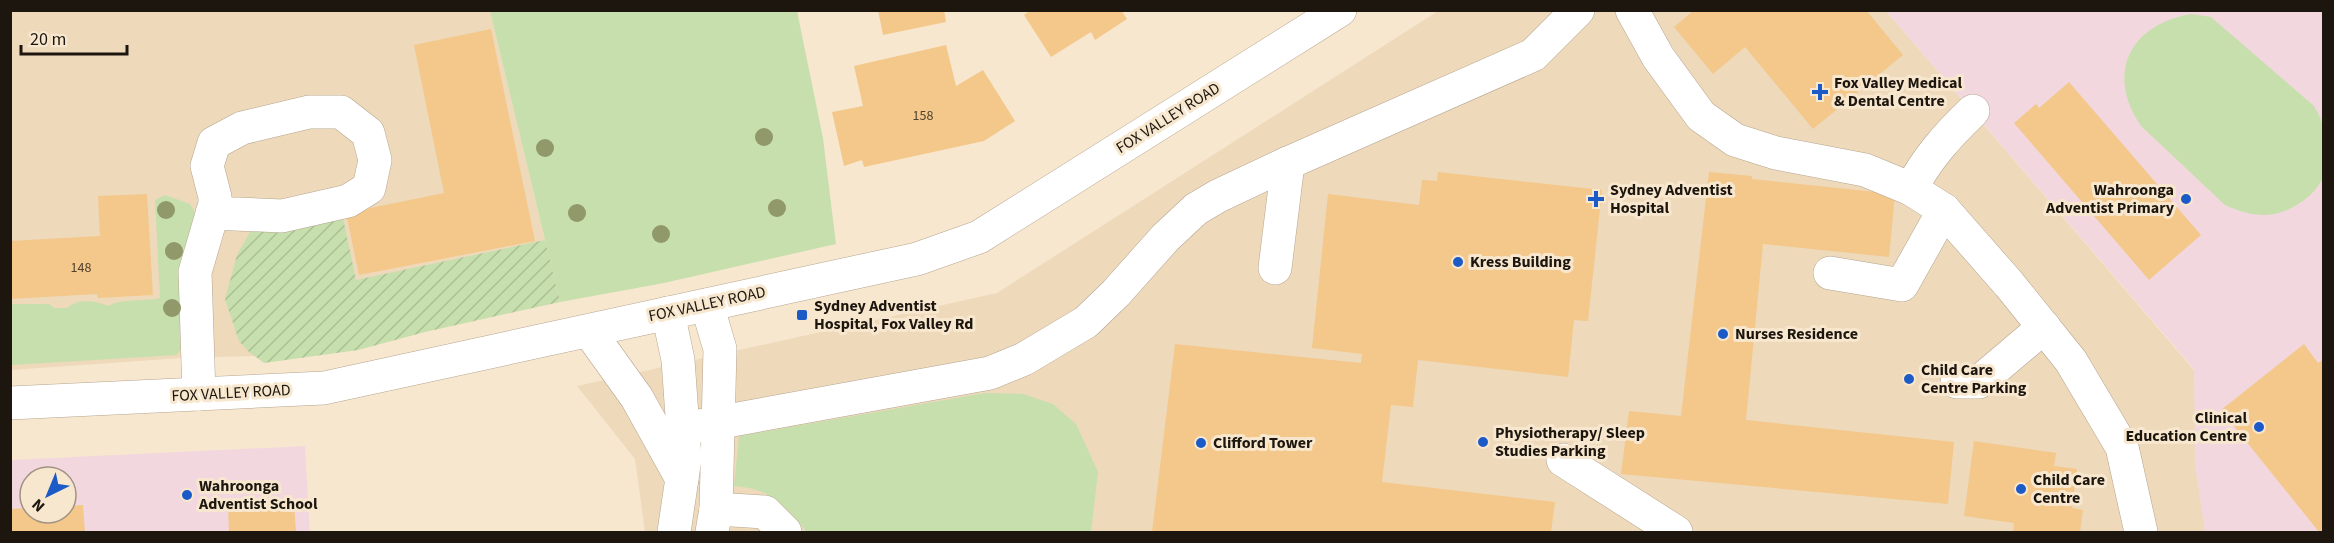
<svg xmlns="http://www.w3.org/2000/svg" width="2334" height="543" viewBox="0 0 2334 543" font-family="'Source Sans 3',sans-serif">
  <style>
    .built { fill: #eed9bb }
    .education { fill: #f2d8de; fill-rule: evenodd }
    .grass { fill: #c6dfad }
    .garden { fill: url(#garden-furrows) }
    .building { fill: #f3c88a }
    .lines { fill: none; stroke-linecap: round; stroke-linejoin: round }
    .minor-casing { stroke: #b5a58f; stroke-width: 34 }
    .major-casing { stroke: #b5a58f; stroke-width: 34 }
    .minor { stroke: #fff; stroke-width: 33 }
    .major { stroke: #fff; stroke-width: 33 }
    .tree { fill: #919869 }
    .poi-dot { fill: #1c5bc7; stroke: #f8e7cf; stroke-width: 2 }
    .labels { text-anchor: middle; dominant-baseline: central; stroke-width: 6; stroke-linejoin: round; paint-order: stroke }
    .number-label { font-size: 14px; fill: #52422d }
    .poi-label { font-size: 16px; font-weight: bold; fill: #1c160e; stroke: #f8e7cf; text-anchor: start }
    .street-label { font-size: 16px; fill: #1c160e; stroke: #f8e7cf }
  </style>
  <defs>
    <pattern id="garden-furrows" width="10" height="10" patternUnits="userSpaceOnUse" patternTransform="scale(1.5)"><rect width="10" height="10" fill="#c6dfad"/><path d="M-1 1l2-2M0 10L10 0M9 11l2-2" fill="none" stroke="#aabf94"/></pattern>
  </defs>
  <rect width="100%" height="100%" fill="#f8e7cf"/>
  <g class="built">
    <path d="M11,11H490L560,302L299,355L182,358L11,370Z"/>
    <path d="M1438,11H1886L2193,369L2323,532H645L635,459L577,386L997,293Z"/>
  </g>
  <g class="education">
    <path d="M1886,11H2323V532H2205L2195,465L2194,369Z"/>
    <path d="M305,446L310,532H11L10,460ZM30,477H66V513H30Z"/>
  </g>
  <g class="grass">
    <path d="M490,11H797L823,138L836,244L664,283L560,302Z"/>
    <path d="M2191,14L2211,17L2314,106C2325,125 2324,130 2324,151C2324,158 2325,167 2324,174C2322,182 2314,192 2308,197C2280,220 2256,219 2225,205L2141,126C2105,74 2130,24 2191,14Z"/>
    <path d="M165,195L190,204L195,213L183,257L185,341L177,355L11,365V304H49L54,308H67C79,298 94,301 108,306C122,298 144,302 160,298L155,200Z"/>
    <path d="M985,393L1023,394L1053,404L1076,424L1098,472L1091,532H807C783,504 772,489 734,486L739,436Z"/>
  </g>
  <path class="garden" d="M343,218L356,280L545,240L560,302L425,332L358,350L264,363L248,351L239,341L225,299L237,255L251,230Z"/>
  <g class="building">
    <path d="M878,10H944L946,22L883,35Z"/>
    <path d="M1031,10H1121L1127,19L1095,40L1091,32L1051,57L1024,15Z"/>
    <path d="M1694,10H1866L1903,55L1813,129L1745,47L1713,74L1674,27Z"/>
    <path d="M491,29L535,241L359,275L346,213L444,193L414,45Z"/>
    <path d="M946,45L956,86L983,70L1015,121L984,141L864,167L862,160L844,166L832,112L863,106L854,66Z"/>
    <path d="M2069,82L2201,235L2149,280L2014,123L2036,104L2039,108Z"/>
    <path d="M1438,172L1602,190L1588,321L1574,320L1568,377L1418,360L1413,407L1391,405L1382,482L1555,502L1551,532H1152L1175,344L1361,363L1362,354L1312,348L1328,194L1419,205L1422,180L1437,181Z"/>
    <path d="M1709,172L1752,176V179L1895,194L1889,257L1763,244L1746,420L1954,442L1948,504L1621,474L1629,411L1681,416Z"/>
    <path d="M147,194L153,295L98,298L97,294L10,299V241L100,236L98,196Z"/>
    <path d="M2304,344L2318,363L2324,359V532H2319L2221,410Z"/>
    <path d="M1974,441L2056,453L2054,466L2077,469L2072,508L2083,510L2080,532H2013L2014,523L1964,516Z"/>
    <path d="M294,503L296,532H229L228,506Z"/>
    <path d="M83,505L85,532H10V509L30,508V513H66V506Z"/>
  </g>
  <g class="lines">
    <defs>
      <g id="minor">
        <path d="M1632,10L1658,57L1701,116L1735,140L1776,153L1865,170L1911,189L1944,210L2009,284L2071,361L2122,447L2141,532"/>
        <path d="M1911,189C1927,158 1948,135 1973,111"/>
        <path d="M1275,268L1288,163"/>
        <path d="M1830,273L1902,285L1944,210"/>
        <path d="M707,305L720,349L716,509L712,532"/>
        <path d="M668,313L678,360L685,458L674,532"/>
        <path d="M589,331L637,398L682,479"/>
        <path d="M1957,382H1979L2044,327"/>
        <path d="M199,394L195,272L215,204V197L207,166L214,143L242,128L309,112H341L368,133L375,160L369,188L348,201L282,216L212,213"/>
        <path d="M683,429L990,373L1024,359L1086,322L1116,293L1165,238L1196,209L1218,196L1288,163L1533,55L1578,10"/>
        <path d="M1563,460L1676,532"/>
        <path d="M716,509L765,512L785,532"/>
      </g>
      <path id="major" d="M10,403L324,388L917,259L979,237L1340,10"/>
    </defs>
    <use href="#minor" class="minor-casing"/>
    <use href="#major" class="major-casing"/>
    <use href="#minor" class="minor"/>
    <use href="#major" class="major"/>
  </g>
  <g class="tree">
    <circle cx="764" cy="137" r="9"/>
    <circle cx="545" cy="148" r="9"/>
    <circle cx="777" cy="208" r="9"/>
    <circle cx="166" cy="210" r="9"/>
    <circle cx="577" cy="213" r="9"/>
    <circle cx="661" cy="234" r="9"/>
    <circle cx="174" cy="251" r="9"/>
    <circle cx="172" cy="308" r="9"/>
  </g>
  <g class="poi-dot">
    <path d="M1817 83h6v6h6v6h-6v6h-6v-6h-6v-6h6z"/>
    <path d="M1593 190h6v6h6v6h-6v6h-6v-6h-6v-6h6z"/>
    <circle cx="2186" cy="199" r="6"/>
    <circle cx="1458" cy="262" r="6"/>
    <rect x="796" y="309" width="12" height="12" rx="3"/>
    <circle cx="1723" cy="334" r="6"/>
    <circle cx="1909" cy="379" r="6"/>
    <circle cx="2259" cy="427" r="6"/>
    <circle cx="1483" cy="442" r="6"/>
    <circle cx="1201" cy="443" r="6"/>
    <circle cx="2021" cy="489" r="6"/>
    <circle cx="187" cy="495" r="6"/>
  </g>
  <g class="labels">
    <g class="number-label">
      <text x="923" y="116">158</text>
      <text x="81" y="268">148</text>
    </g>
    <g class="poi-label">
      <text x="1834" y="83">Fox Valley Medical<tspan x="1834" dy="18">&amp; Dental Centre</tspan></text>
      <text x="1610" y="190">Sydney Adventist<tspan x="1610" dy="18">Hospital</tspan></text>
      <text x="2174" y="190" text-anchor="end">Wahroonga<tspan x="2174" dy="18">Adventist Primary</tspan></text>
      <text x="1470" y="262">Kress Building</text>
      <text x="814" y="306">Sydney Adventist<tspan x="814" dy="18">Hospital, Fox Valley Rd</tspan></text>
      <text x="1735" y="334">Nurses Residence</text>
      <text x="1921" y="370">Child Care<tspan x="1921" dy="18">Centre Parking</tspan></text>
      <text x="2247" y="418" text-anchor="end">Clinical<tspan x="2247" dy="18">Education Centre</tspan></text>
      <text x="1495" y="433">Physiotherapy/ Sleep<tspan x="1495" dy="18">Studies Parking</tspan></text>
      <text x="1213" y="443">Clifford Tower</text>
      <text x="2033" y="480">Child Care<tspan x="2033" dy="18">Centre</tspan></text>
      <text x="199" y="486">Wahroonga<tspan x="199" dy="18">Adventist School</tspan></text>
    </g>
    <g class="street-label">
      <text transform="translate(1168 118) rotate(-32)">FOX VALLEY ROAD</text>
      <text transform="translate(707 304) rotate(-12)">FOX VALLEY ROAD</text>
      <text transform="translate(231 393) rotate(-3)">FOX VALLEY ROAD</text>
    </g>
  </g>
  <rect width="2334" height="543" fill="none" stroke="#1c160e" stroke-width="24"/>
  <g transform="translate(48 495) rotate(223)"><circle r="28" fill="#f8e7cf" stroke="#a09382" stroke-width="1.5"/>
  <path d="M0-4.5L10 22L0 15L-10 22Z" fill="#1c5bc7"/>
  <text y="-9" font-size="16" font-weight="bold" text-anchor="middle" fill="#1c160e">N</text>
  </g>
  <path d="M21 45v9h106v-9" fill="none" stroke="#1c160e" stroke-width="3"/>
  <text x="30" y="45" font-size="18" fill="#1c160e" stroke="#f8e7cf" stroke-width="4.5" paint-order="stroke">20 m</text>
</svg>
